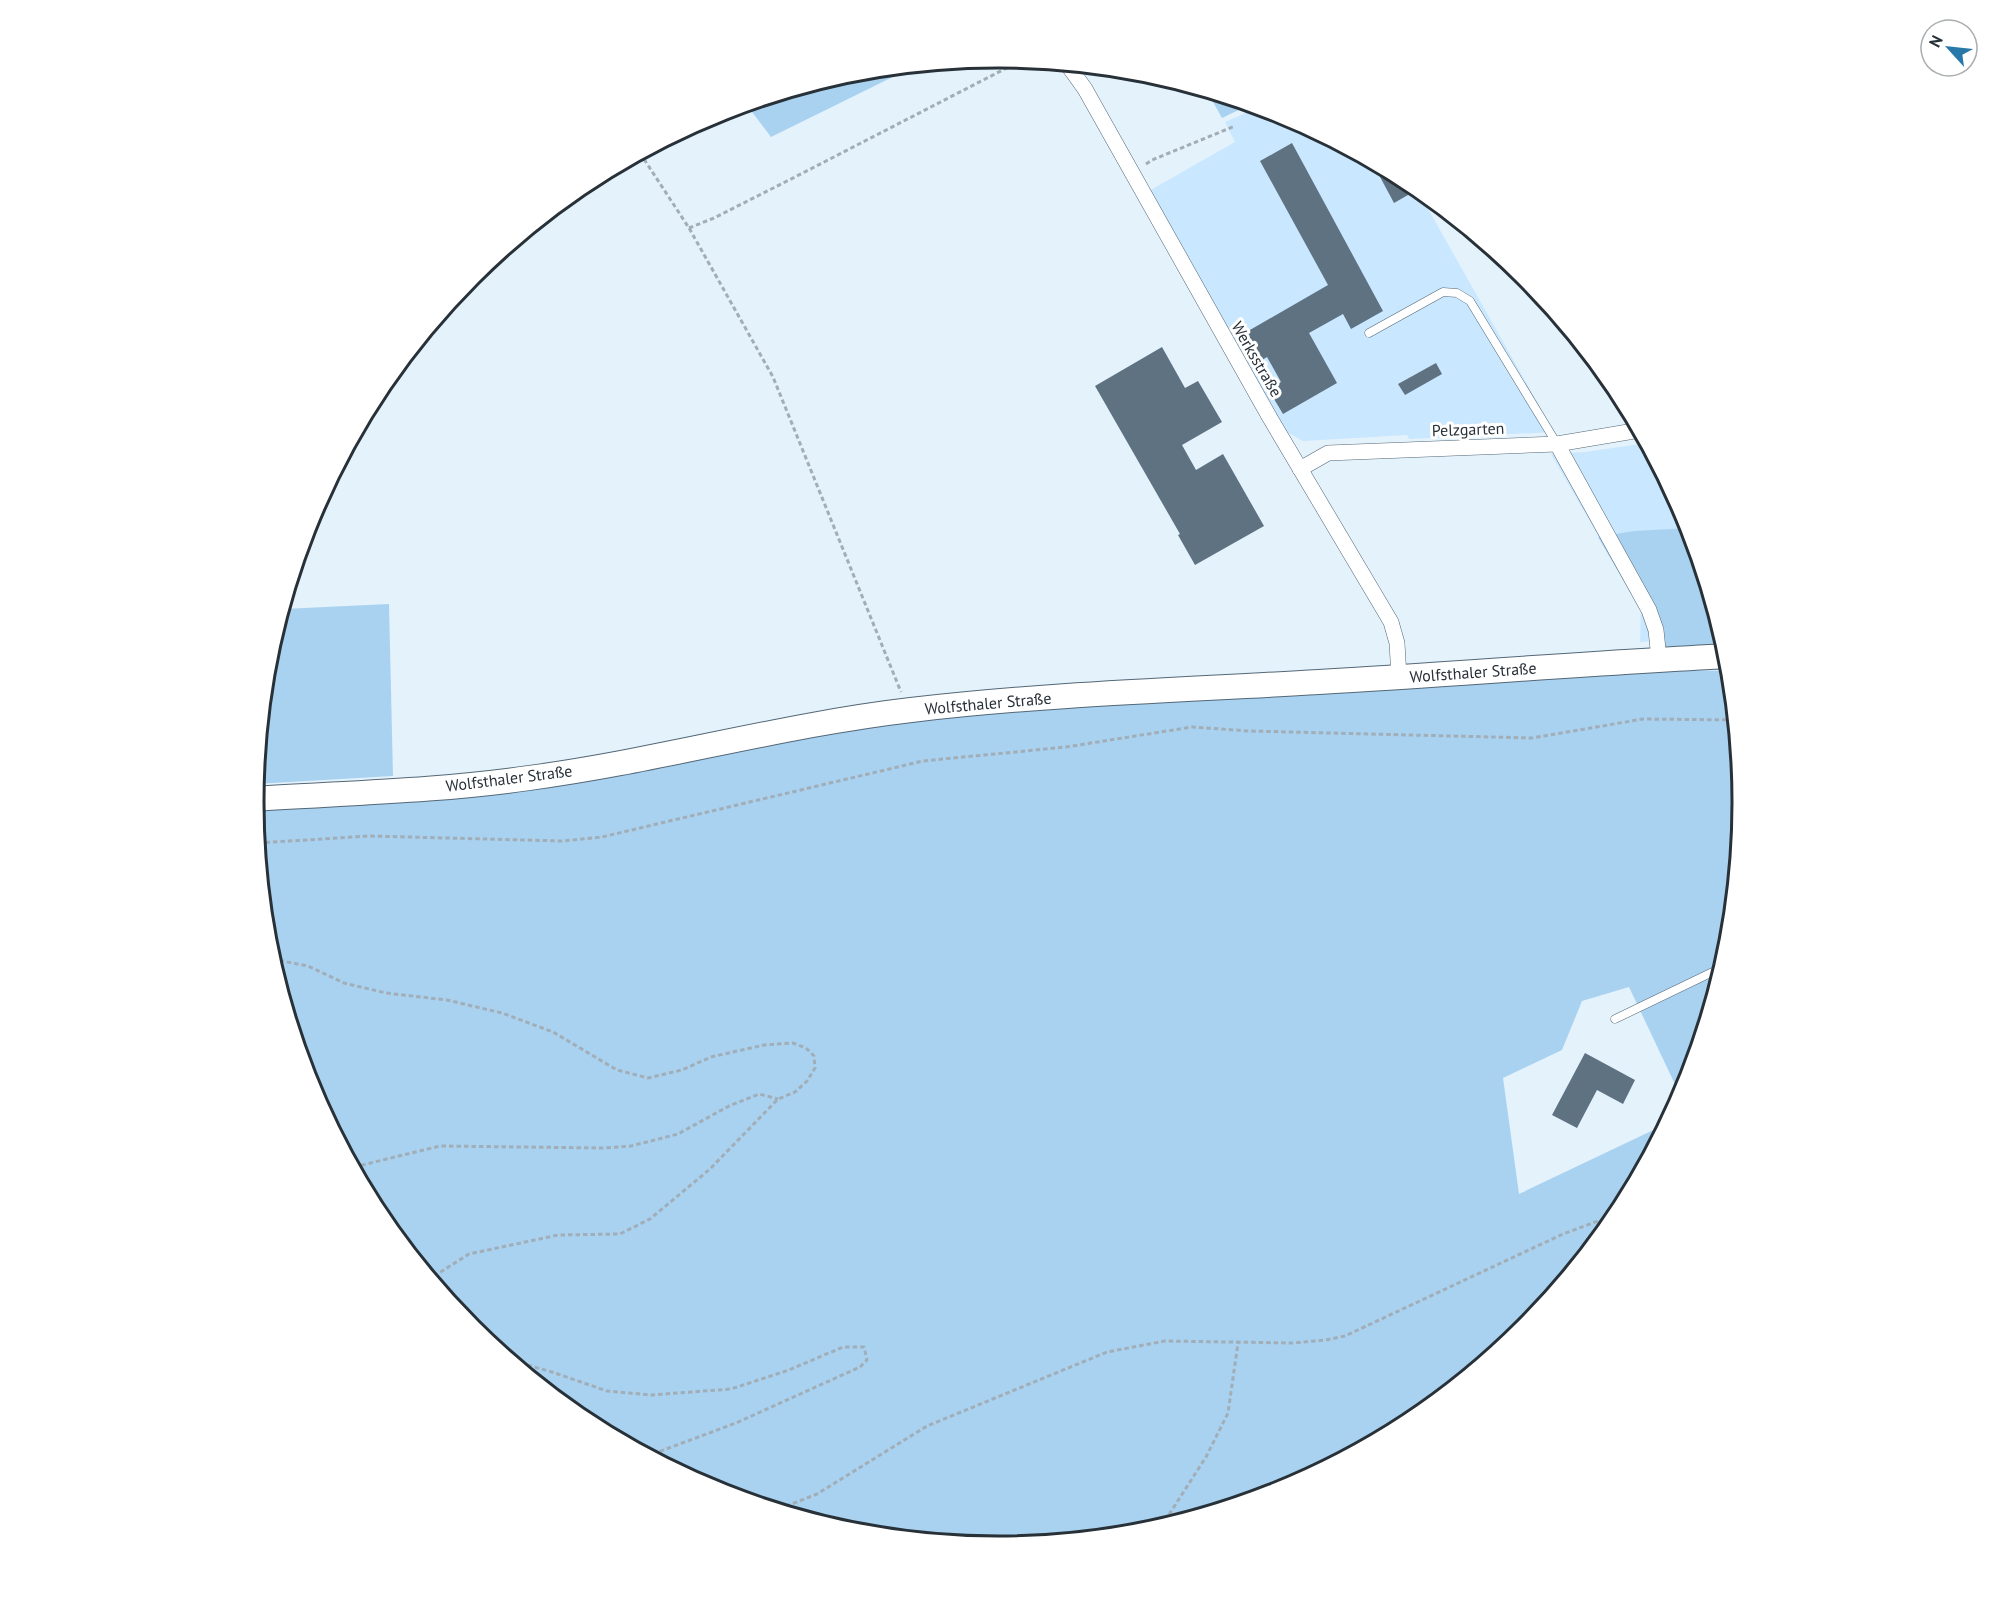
<svg xmlns="http://www.w3.org/2000/svg" width="1997" height="1603" viewBox="0 0 1997 1603" font-family="'PT Sans',sans-serif">
  <style>
    .built { fill: #c9e7fe }
    .green { fill: #a9d2f1 }
    .building { fill: #5e7282 }
    .lines { fill: none; stroke-linecap: round; stroke-linejoin: round }
    .lane-casing { stroke: #536776; stroke-width: 9 }
    .street-casing { stroke: #536776; stroke-width: 16 }
    .primary-casing { stroke: #536776; stroke-width: 26 }
    .path { stroke: #a1aeb7; stroke-width: 3; stroke-dasharray: 4.5 3; stroke-linecap: butt }
    .lane { stroke: #fff; stroke-width: 8 }
    .street { stroke: #fff; stroke-width: 15 }
    .primary { stroke: #fff; stroke-width: 24 }
    .labels { text-anchor: middle; dominant-baseline: central; stroke-width: 6; stroke-linejoin: round; paint-order: stroke }
    .street-label { font-size: 16px; fill: #283138; stroke: #fff }
    .rim { fill: none; stroke: #283138; stroke-width: 3 }
  </style>
  <rect width="100%" height="100%" fill="#e4f2fc"/>
  <g class="built">
    <path d="M1260,107L1284,114L1414,184L1554,432L1409,439L1407,435L1303,441L1287,432L1149,191L1235,142L1225,122Z"/>
    <path d="M1647,443L1686,517L1723,637L1640,642L1641,610L1551,454L1585,452Z"/>
  </g>
  <g class="green">
    <path d="M917,65L771,137L746,104L854,71Z"/>
    <path d="M1207,91L1251,104L1222,118Z"/>
    <path d="M1690,528L1729,657L1730,670L1677,671H1730L1743,802L1729,947L1686,1087L1681,1097L1629,987L1582,1001L1562,1050L1503,1078L1519,1194L1666,1124L1617,1215L1525,1328L1412,1421L1283,1489L1143,1532L998,1546L853,1532L713,1489L585,1420L472,1328L379,1215L311,1086L268,946L255,808L798,738L911,721L1043,709L1660,671L1641,611L1598,537L1634,531Z"/>
    <path d="M389,604L393,776L256,784L268,656L283,609Z"/>
  </g>
  <g class="building">
    <path d="M1292,143L1383,311L1351,329L1343,314L1309,333L1337,383L1283,414L1268,389L1281,382L1267,357L1252,366L1236,338L1328,285L1260,161Z"/>
    <path d="M1371,160L1396,174L1408,195L1394,203Z"/>
    <path d="M1162,347L1185,388L1198,381L1222,422L1182,445L1196,470L1223,454L1264,526L1195,565L1178,535L1180,534L1095,386Z"/>
    <path d="M1436,363L1442,374L1405,395L1398,384Z"/>
    <path d="M1585,1053L1635,1080L1623,1104L1597,1090L1577,1128L1552,1115Z"/>
  </g>
  <g class="lines">
    <defs>
      <g id="lane">
        <path d="M1369,333L1443,292L1457,293L1470,301L1557,444"/>
        <path d="M1615,1019L1723,967"/>
      </g>
      <g id="street">
        <path d="M1067,64L1085,89L1270,418L1391,622L1397,643L1399,677"/>
        <path d="M1557,444L1649,610L1656,630L1659,659"/>
        <path d="M1300,469L1328,453L1557,444L1640,430"/>
      </g>
      <path id="primary" d="M254,799C346,793 438,791 529,778C657,761 782,725 911,710C1046,694 1183,690 1319,682C1456,674 1592,663 1728,656"/>
    </defs>
    <use href="#lane" class="lane-casing"/>
    <use href="#street" class="street-casing"/>
    <use href="#primary" class="primary-casing"/>
    <g class="path">
      <path d="M640,153L689,228L773,377L901,692"/>
      <path d="M1146,164L1152,160L1235,126"/>
      <path d="M689,228L714,218L795,177L1024,59"/>
      <path d="M258,843L369,836L562,841L602,837L923,761L1066,747L1192,727L1249,731L1532,738L1643,719L1735,720"/>
      <path d="M272,959L308,966L344,983L386,993L447,1000L502,1013L553,1032L617,1070L648,1078L682,1070L711,1057L764,1045L793,1043L806,1048L814,1056L815,1068L807,1081L795,1092L778,1099L710,1169L650,1219L620,1234L558,1235L469,1254L431,1278"/>
      <path d="M354,1167L440,1146L604,1148L631,1146L678,1134L729,1106L759,1094L778,1099"/>
      <path d="M513,1361L552,1372L607,1391L651,1395L731,1389L789,1370L843,1347H864L867,1360L860,1367L736,1423L650,1455"/>
      <path d="M779,1509L817,1494L927,1426L1107,1352L1165,1341L1293,1343L1326,1340L1345,1336L1563,1234L1598,1221L1615,1218"/>
      <path d="M1161,1527L1206,1457L1228,1413L1238,1343"/>
    </g>
    <use href="#lane" class="lane"/>
    <use href="#street" class="street"/>
    <use href="#primary" class="primary"/>
  </g>
  <g class="labels">
    <g class="street-label">
      <text transform="translate(1257 359) rotate(60)">Werksstraße</text>
      <text transform="translate(1468 429) rotate(-2)">Pelzgarten</text>
      <text transform="translate(1473 672) rotate(-4)">Wolfsthaler Straße</text>
      <text transform="translate(988 703) rotate(-5)">Wolfsthaler Straße</text>
      <text transform="translate(509 778) rotate(-7)">Wolfsthaler Straße</text>
    </g>
  </g>
  <path d="M0 0H1997V1603H0ZM264 802a734 734 0 1 1 1468 0a734 734 0 1 1-1468 0Z" fill="#fff" fill-rule="evenodd"/>
  <path class="rim" d="M264 802a734 734 0 1 1 1468 0a734 734 0 1 1-1468 0Z"/>
  <g transform="translate(1949 48) rotate(297)"><circle r="28" fill="#ffffff" stroke="#a9adaf" stroke-width="1.5"/>
  <path d="M0-4.5L10 22L0 15L-10 22Z" fill="#2878a9"/>
  <text y="-9" font-size="16" font-weight="bold" text-anchor="middle" fill="#283138">N</text>
  </g>
</svg>
